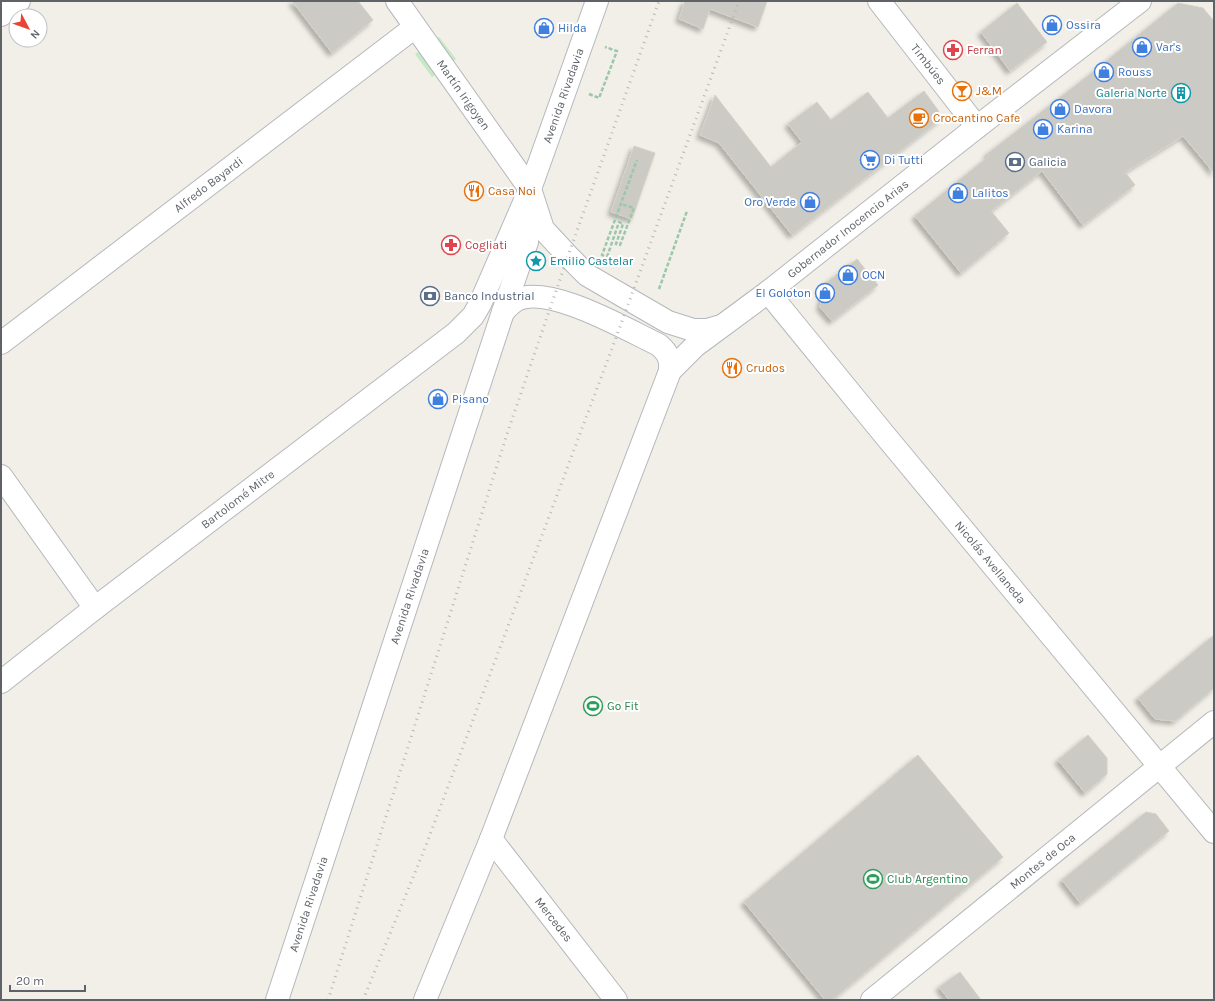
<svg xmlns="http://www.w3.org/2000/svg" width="1215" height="1001" viewBox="0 0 1215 1001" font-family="Karla,sans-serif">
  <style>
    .green { fill: #c5e8c5 }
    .building { fill: #cccac5; stroke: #d6d1c6; filter: url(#shadow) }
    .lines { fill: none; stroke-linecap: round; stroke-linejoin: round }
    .minor-casing { stroke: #b5b8bc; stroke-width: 24 }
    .path { stroke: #9cc7a9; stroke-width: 2.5; stroke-dasharray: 4 2; stroke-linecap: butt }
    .minor { stroke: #fff; stroke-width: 22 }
    .rail { stroke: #b6b7b8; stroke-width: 3; stroke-dasharray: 1 5; stroke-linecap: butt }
    .labels { text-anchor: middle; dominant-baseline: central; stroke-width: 4; stroke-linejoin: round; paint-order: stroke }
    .shop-label { font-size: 12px; fill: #366cbe; stroke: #fff; text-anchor: start }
    .health-label { font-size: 12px; fill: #be3a42; stroke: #fff; text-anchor: start }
    .street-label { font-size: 12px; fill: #5f6368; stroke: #fff }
    .food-label { font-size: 12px; fill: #c56008; stroke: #fff; text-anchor: start }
    .culture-label { font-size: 12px; fill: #0d838f; stroke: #fff; text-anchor: end }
    .service-label { font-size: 12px; fill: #4e5e75; stroke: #fff; text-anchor: start }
    .leisure-label { font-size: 12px; fill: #27864d; stroke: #fff; text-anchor: start }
  </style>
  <defs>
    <filter id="shadow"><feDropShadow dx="-3.5" dy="3.5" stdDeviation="2" flood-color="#0004"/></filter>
  </defs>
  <rect width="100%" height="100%" fill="#f1efe8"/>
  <path class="green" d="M439,37L456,59L432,77L415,54Z"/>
  <g class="building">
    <path d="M292,1H358L373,20L332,53Z"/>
    <path d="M685,1H767L758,27L710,9L703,29L679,19Z"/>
    <path d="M1017,3L1047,42L1010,71L981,32Z"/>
    <path d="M1178,3L1203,8L1214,21V173L1183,136L1125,172L1135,185L1083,225L1042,171L991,211L1009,233L961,273L915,216L989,156L987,154L1089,75Z"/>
    <path d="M924,91L938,110L941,119L792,235L719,143L700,135L715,95L771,167L802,142L788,124L817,102L831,120L868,92L888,118Z"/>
    <path d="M634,146L655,153L632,219L611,212Z"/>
    <path d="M857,259L878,285L832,321L820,307L826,283Z"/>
    <path d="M1214,635V688L1175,721L1155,719L1138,698Z"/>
    <path d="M1088,735L1107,758V774L1085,793L1058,760Z"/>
    <path d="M918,755L1003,857L832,1000H825L744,902Z"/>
    <path d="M1146,812L1156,814L1169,831L1080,903L1062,880Z"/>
    <path d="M960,972L981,1000H949L939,987Z"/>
  </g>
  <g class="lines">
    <defs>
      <g id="minor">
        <path id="s1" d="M397,1L530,189L543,229L568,256L587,275L668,322L693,330H707L721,326"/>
        <path id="s2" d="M879,1L977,127"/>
        <path d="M1,15L19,1"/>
        <path id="s3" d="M768,292L883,433L1214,832"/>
        <path d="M503,312C507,308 510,304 515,301C546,282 629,331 659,345C668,353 671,359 670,371"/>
        <path id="s4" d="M1,343L415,27"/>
        <path d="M1,476L95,608"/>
        <path id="s5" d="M1,682L95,608L456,333L473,316L480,304L530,189L597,1"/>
        <path id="s6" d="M491,839L616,1000"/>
        <path id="s7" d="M277,1000L503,312L527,242L529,203"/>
        <path id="s8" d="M425,1000L491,839L670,371L695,346L768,292L977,127L1140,1"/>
        <path id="s9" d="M872,1000L1214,722"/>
      </g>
    </defs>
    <use href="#minor" class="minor-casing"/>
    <g class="path">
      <path d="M589,94L599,98L617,51L605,47"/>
      <path d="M604,256L602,255L637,160"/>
      <path d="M607,257L619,222L623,224L616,244L620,245L634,208L621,204"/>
      <path d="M659,289L687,211"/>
    </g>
    <use href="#minor" class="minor"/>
    <g class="rail">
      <path d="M328,1000L507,434L568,256L659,1"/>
      <path d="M363,1000L425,848L614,343L739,1"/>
    </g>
  </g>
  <defs>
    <symbol id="shop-ring" viewBox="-11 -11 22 22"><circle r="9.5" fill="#fff" stroke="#3f7fe0" stroke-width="1.5"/><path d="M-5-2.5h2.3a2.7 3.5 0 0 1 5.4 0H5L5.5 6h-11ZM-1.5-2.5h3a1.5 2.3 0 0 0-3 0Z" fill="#3f7fe0"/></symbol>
    <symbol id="pharmacy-ring" viewBox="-11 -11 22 22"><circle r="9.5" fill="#fff" stroke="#e0444e" stroke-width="1.5"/><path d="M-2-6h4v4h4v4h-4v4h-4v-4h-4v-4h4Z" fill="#e0444e"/></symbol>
    <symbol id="bar-ring" viewBox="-11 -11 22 22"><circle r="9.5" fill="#fff" stroke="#e8710a" stroke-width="1.5"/><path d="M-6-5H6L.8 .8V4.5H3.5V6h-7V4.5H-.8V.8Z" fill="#e8710a"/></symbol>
    <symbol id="building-ring" viewBox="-11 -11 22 22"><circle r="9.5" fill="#fff" stroke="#0f9aa8" stroke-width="1.5"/><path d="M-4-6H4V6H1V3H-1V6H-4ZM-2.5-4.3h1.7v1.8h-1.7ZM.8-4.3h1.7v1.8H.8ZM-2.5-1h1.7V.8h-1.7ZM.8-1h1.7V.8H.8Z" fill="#0f9aa8"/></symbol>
    <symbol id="cafe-ring" viewBox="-11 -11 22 22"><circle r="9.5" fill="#fff" stroke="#e8710a" stroke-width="1.5"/><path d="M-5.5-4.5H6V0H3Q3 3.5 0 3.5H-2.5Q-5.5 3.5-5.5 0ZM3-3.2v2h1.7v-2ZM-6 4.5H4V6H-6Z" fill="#e8710a"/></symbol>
    <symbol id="supermarket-ring" viewBox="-11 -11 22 22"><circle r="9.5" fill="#fff" stroke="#3f7fe0" stroke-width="1.5"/><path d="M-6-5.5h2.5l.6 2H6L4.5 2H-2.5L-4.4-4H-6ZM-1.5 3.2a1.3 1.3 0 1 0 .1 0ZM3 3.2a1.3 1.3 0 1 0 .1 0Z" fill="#3f7fe0"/></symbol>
    <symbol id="bank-ring" viewBox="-11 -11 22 22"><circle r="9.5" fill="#fff" stroke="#5c6f8a" stroke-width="1.5"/><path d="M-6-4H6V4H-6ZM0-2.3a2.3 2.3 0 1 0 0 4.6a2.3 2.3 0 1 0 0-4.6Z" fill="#5c6f8a"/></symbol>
    <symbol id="restaurant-ring" viewBox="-11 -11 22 22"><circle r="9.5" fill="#fff" stroke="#e8710a" stroke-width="1.5"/><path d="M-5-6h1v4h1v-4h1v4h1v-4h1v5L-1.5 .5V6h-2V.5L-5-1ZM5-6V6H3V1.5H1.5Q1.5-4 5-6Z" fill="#e8710a"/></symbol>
    <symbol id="sight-ring" viewBox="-11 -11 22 22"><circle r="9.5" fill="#fff" stroke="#0f9aa8" stroke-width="1.5"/><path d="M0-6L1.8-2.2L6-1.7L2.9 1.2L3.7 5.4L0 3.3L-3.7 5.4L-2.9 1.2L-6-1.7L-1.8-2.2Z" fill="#0f9aa8"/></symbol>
    <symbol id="stadium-ring" viewBox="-11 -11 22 22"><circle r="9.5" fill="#fff" stroke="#2e9e5b" stroke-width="1.5"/><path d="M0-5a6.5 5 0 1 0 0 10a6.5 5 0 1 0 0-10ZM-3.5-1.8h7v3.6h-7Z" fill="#2e9e5b"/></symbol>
  </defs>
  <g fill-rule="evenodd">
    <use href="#shop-ring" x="1041" y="14" width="22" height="22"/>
    <use href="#shop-ring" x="533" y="17" width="22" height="22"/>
    <use href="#shop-ring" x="1131" y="36" width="22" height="22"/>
    <use href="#pharmacy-ring" x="942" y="39" width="22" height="22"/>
    <use href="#shop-ring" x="1093" y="61" width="22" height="22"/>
    <use href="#bar-ring" x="951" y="80" width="22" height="22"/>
    <use href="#building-ring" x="1170" y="82" width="22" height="22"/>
    <use href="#shop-ring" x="1049" y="98" width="22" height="22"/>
    <use href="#cafe-ring" x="908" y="107" width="22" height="22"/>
    <use href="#shop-ring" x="1032" y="118" width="22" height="22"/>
    <use href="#supermarket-ring" x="859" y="149" width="22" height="22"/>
    <use href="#bank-ring" x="1004" y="151" width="22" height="22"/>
    <use href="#restaurant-ring" x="463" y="180" width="22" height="22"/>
    <use href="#shop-ring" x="947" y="182" width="22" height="22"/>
    <use href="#shop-ring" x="799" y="191" width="22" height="22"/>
    <use href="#pharmacy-ring" x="440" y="234" width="22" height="22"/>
    <use href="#sight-ring" x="525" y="250" width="22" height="22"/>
    <use href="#shop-ring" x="837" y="264" width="22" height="22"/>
    <use href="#shop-ring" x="814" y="282" width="22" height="22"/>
    <use href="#bank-ring" x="419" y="285" width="22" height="22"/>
    <use href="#restaurant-ring" x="721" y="357" width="22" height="22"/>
    <use href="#shop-ring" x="427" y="388" width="22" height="22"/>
    <use href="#stadium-ring" x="582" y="695" width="22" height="22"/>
    <use href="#stadium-ring" x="862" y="868" width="22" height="22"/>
  </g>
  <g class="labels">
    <g class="shop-label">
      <text x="1066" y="25">Ossira</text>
      <text x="558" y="28">Hilda</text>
      <text x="1156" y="47">Var's</text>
      <text x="1118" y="72">Rouss</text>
      <text x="1074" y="109">Davora</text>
      <text x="1057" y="129">Karina</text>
      <text x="884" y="160">Di Tutti</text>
      <text x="972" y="193">Lalitos</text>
      <text x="796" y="202" text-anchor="end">Oro Verde</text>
      <text x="862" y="275">OCN</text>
      <text x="811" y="293" text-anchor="end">El Goloton</text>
      <text x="452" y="399">Pisano</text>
    </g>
    <g class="health-label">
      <text x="967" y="50">Ferran</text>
      <text x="465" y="245">Cogliati</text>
    </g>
    <g class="street-label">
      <text stroke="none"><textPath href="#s2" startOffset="80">Timbúes</textPath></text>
      <text stroke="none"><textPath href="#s1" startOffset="115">Martín Irigoyen</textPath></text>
      <text stroke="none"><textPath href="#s5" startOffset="836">Avenida Rivadavia</textPath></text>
      <text stroke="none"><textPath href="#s4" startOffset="261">Alfredo Bayardi</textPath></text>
      <text stroke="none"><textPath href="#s8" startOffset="903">Gobernador Inocencio Arias</textPath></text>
      <text stroke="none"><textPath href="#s5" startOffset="299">Bartolomé Mitre</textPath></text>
      <text stroke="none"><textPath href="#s3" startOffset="350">Nicolás Avellaneda</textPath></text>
      <text stroke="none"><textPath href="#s7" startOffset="425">Avenida Rivadavia</textPath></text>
      <text stroke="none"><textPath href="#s9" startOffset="220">Montes de Oca</textPath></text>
      <text stroke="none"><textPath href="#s7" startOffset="101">Avenida Rivadavia</textPath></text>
      <text stroke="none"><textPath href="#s6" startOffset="102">Mercedes</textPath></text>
    </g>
    <g class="food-label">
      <text x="976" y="91">J&amp;M</text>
      <text x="933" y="118">Crocantino Cafe</text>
      <text x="488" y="191">Casa Noi</text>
      <text x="746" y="368">Crudos</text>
    </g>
    <g class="culture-label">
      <text x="1167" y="93">Galeria Norte</text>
      <text x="550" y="261" text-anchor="start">Emilio Castelar</text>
    </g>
    <g class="service-label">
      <text x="1029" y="162">Galicia</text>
      <text x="444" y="296">Banco Industrial</text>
    </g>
    <g class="leisure-label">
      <text x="607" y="706">Go Fit</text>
      <text x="887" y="879">Club Argentino</text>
    </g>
  </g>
  <rect width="1215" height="1001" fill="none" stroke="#5f6368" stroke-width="4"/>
  <g transform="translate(28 28) rotate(131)"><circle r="19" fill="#ffffff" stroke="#bfc1c3"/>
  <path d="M0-3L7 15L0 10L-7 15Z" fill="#ea4335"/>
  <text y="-6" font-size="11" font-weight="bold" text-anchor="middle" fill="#5f6368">N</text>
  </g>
  <path d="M10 985v6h75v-6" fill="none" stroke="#5f6368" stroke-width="2"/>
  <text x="16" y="985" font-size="12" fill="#5f6368" stroke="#ffffff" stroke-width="3" paint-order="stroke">20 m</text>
</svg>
